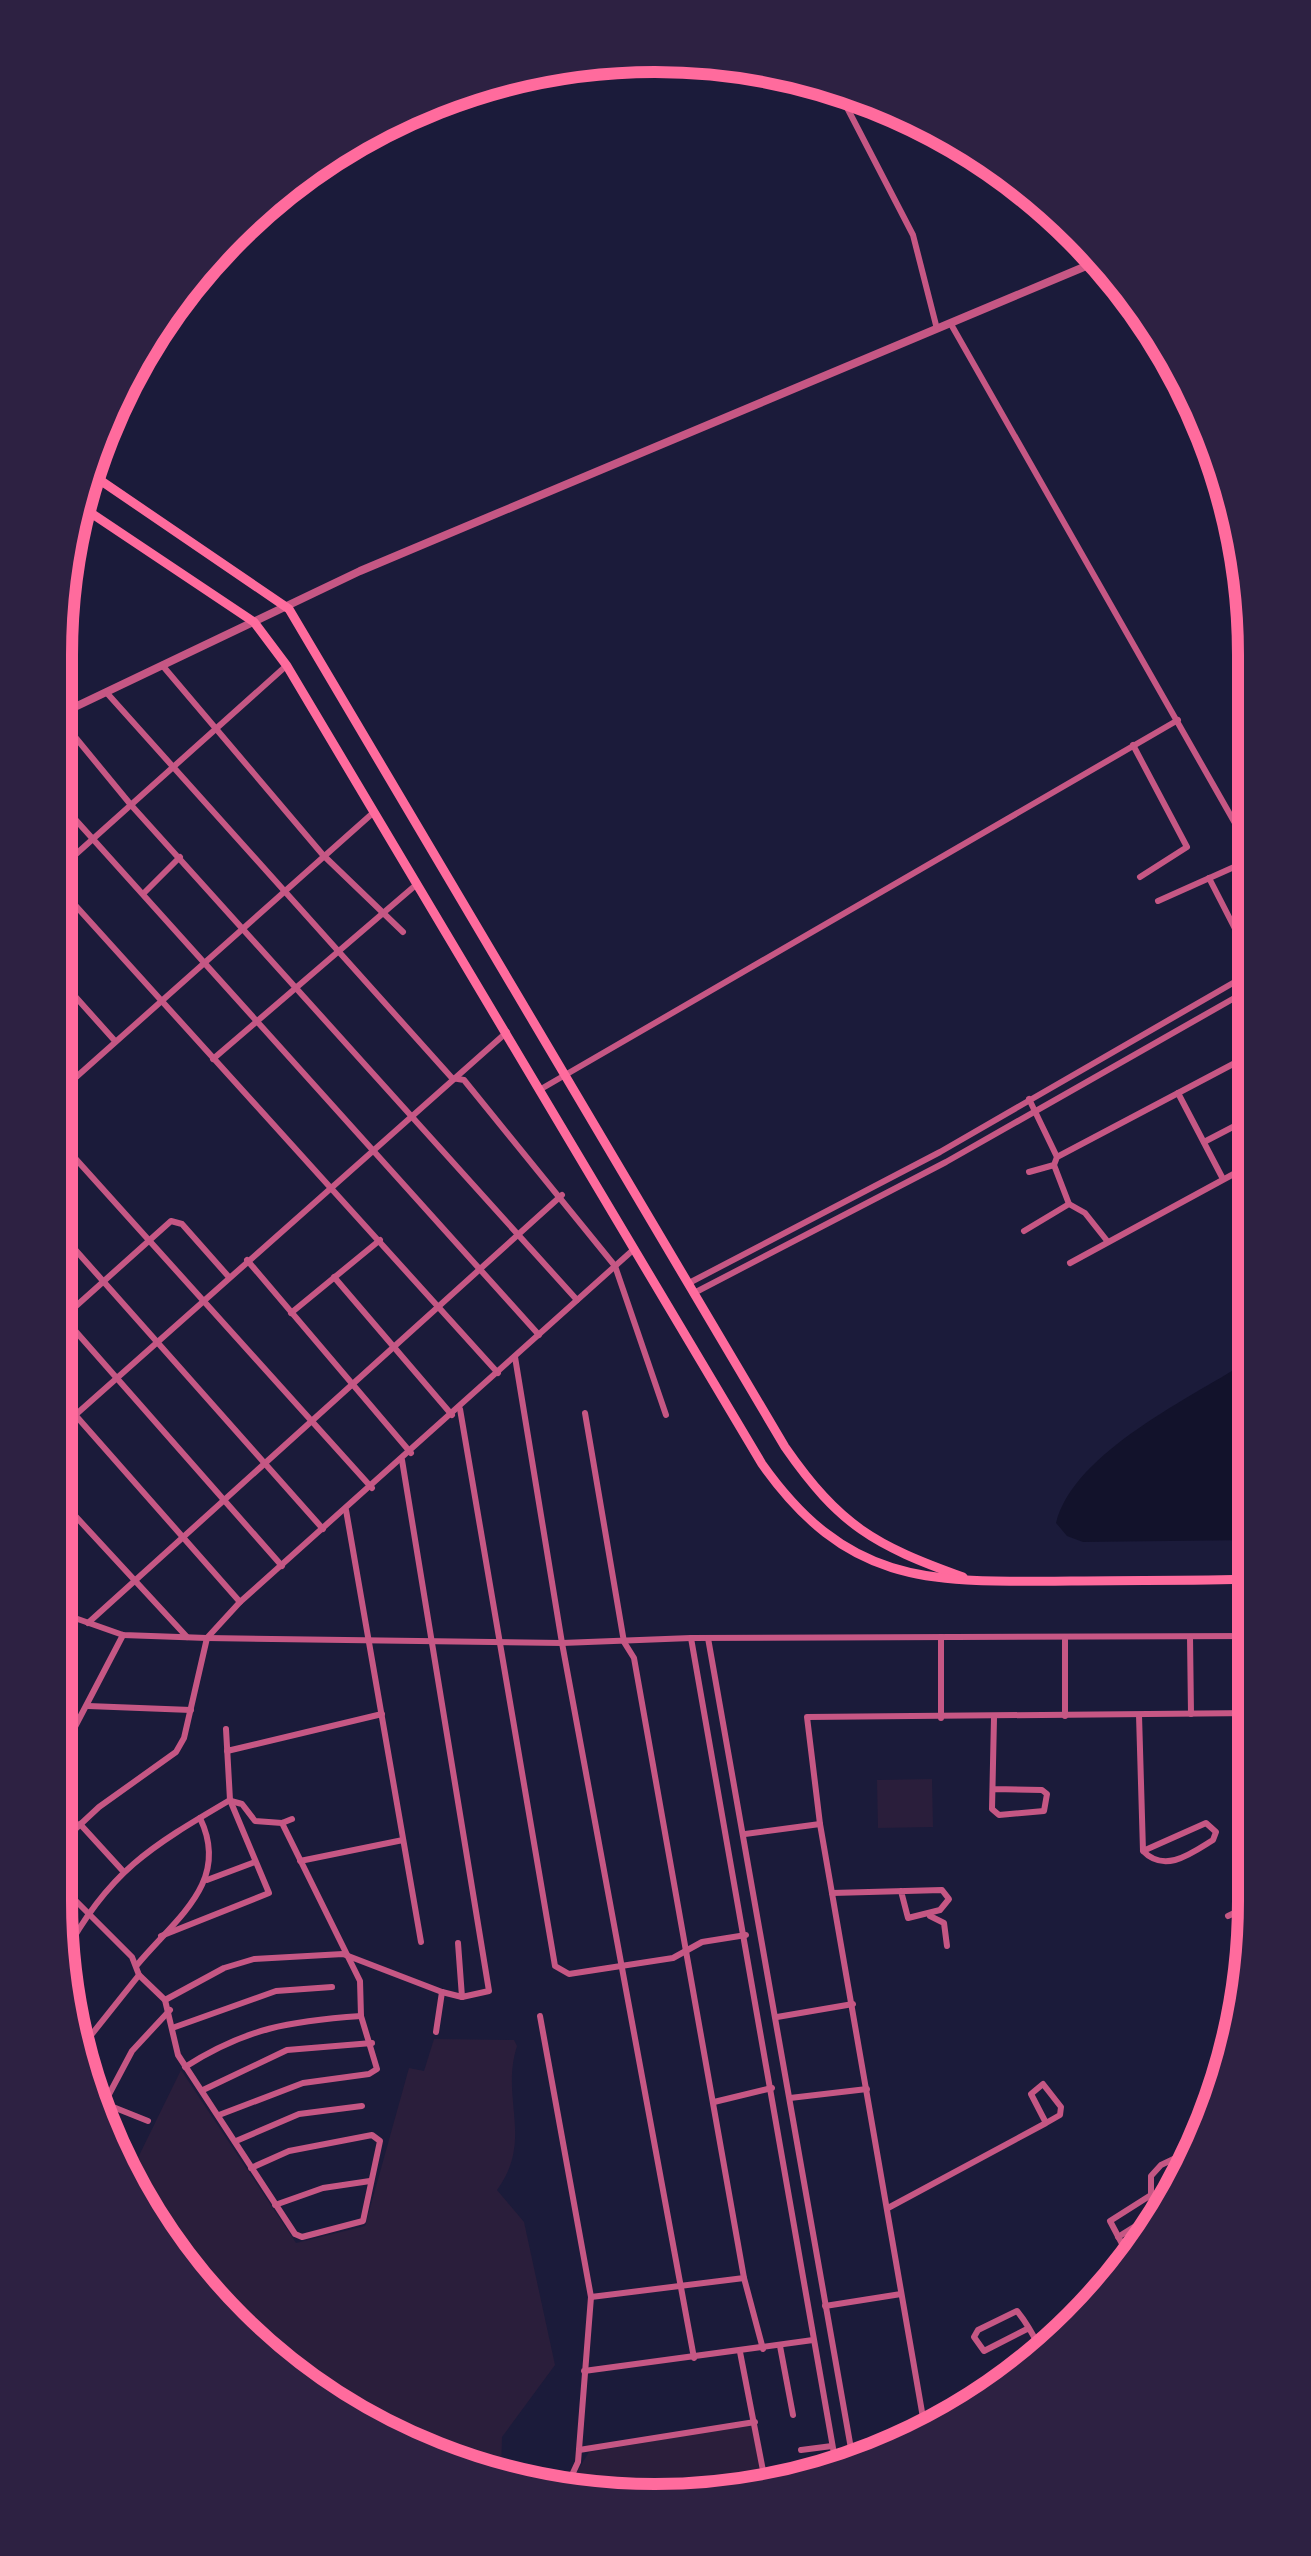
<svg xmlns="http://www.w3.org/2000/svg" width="1311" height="2556" viewBox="0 0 1311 2556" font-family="'Fira Sans Condensed',sans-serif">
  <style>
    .green { fill: #2a1e3b }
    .water { fill: #12122b }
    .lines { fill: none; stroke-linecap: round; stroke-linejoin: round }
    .minor { stroke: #c65784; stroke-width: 6 }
    .tertiary { stroke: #c65784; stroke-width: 8 }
    .secondary { stroke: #ff6b9d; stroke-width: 9 }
    .rim { fill: none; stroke: #ff6b9d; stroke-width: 12 }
  </style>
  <rect width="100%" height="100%" fill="#1b1b3a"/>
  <g class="green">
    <path d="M932,1779L933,1827L878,1828L877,1780Z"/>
    <path d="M434,2039L514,2040L517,2046C500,2099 534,2139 497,2190L524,2222L555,2365L502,2437L501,2474L322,2400L179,2267L130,2174L181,2070L296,2243L365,2226L409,2068L424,2071Z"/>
    <path d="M753,2424L762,2487L733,2496L566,2490L589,2452Z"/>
  </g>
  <path class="water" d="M1253,1358L1254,1540L1083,1542L1067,1536L1056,1523C1074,1451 1193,1397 1253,1358Z"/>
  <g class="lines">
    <g class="minor">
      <path d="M841,96L913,235L937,329"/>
      <path d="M952,326L1252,853"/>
      <path d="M162,665L323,855L403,932"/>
      <path d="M106,692L452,1078L464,1080L615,1266L666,1415"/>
      <path d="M57,715L131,805L577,1300"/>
      <path d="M1133,745L1187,847L1140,877"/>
      <path d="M56,798L539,1335"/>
      <path d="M56,872L286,666"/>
      <path d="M1209,878L1248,954"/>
      <path d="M56,884L498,1373"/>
      <path d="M143,894L180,857"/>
      <path d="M1158,901L1252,859"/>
      <path d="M56,975L115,1041"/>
      <path d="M56,1054L76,1077"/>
      <path d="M213,1059L417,884"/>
      <path d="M541,1089L1178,720"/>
      <path d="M1178,1093L1223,1179"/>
      <path d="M56,1095L374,812"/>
      <path d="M1029,1099L1057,1157"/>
      <path d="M56,1137L372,1488"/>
      <path d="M1204,1142L1252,1117"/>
      <path d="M1054,1165L1069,1204"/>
      <path d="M1029,1172L1054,1165L1057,1157L1252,1054"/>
      <path d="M56,1228L323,1529"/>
      <path d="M1024,1231L1069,1204L1085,1213L1108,1242"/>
      <path d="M247,1260L411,1453"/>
      <path d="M1070,1263L1252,1164"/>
      <path d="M334,1277L452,1415"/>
      <path d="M689,1283L940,1152L1252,972"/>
      <path d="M694,1293L946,1162L1252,988"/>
      <path d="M56,1309L282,1566"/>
      <path d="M291,1313L380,1240"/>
      <path d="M56,1324L171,1221L182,1224L228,1276"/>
      <path d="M515,1357L562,1643L694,2358"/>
      <path d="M55,1392L240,1602"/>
      <path d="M460,1409L555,1966L569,1974L673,1958L702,1942L746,1935"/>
      <path d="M585,1413L624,1642L634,1658L744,2278L763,2349"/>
      <path d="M55,1433L507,1032"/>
      <path d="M55,1494L187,1637"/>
      <path d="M346,1510L421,1942"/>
      <path d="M55,1611L123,1635L207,1638L562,1643L691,1638L1254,1636"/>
      <path d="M88,1623L562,1195"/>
      <path d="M55,1632L66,1614L55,1590"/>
      <path d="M1190,1637L1191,1714"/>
      <path d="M691,1638L836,2465"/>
      <path d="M708,1638L853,2460"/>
      <path d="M88,1706L191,1710"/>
      <path d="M1139,1715L1143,1851C1165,1874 1192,1853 1213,1840L1216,1832L1206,1823L1143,1851"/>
      <path d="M1065,1716V1640"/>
      <path d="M941,1718V1637"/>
      <path d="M227,1751L382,1714"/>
      <path d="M55,1765L123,1635"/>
      <path d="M993,1789L1042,1790L1047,1794L1044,1811L999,1815L992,1809L994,1718"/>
      <path d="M231,1801L242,1804L255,1821L282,1823"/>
      <path d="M282,1823L292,1819"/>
      <path d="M80,1824L122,1870"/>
      <path d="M745,1834L820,1824"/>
      <path d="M55,1848L99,1807L176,1752L184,1738L207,1638L240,1602L633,1250"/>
      <path d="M300,1861L403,1840"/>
      <path d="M55,1880L132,1957L139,1975L165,2000L178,2055L295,2234L302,2237L363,2221L380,2141L372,2135L289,2151L251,2168"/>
      <path d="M207,1880L255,1862"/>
      <path d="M832,1893L942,1890L949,1899L940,1910L908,1918L901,1891"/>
      <path d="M930,1916L944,1923L947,1946"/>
      <path d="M1228,1916L1255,1903"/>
      <path d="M161,1936L269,1893L230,1800L226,1729"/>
      <path d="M458,1943L462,1997"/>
      <path d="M64,1955C108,1872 150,1847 230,1800"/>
      <path d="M137,1965C176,1918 231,1882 200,1818"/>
      <path d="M165,2000L224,1968L254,1959L343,1954L442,1992L462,1997L489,1991L402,1460"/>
      <path d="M540,2016L591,2297L578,2462L565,2490"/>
      <path d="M777,2017L853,2004"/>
      <path d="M175,2027L276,1991L332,1987"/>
      <path d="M436,2032L442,1992"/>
      <path d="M80,2049L139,1975"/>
      <path d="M185,2067C246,2028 290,2021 361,2016"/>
      <path d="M203,2090L287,2050L372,2043"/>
      <path d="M88,2097L148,2121"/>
      <path d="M790,2098L867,2089"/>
      <path d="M106,2100L132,2051L170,2010"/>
      <path d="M714,2102L772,2088"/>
      <path d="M219,2115L303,2083L369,2074L377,2069L361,2016L360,1981L282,1823"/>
      <path d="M236,2141L299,2114L362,2106"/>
      <path d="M275,2205L323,2188L370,2181"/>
      <path d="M888,2208L1046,2123L1060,2115L1061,2107L1043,2084L1031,2094L1046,2123"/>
      <path d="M1118,2237L1161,2210L1151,2195V2176L1161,2165L1182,2155"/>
      <path d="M1129,2257L1110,2221L1151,2195"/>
      <path d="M591,2297L744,2278"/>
      <path d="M825,2306L901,2294"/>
      <path d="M1029,2328L984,2351L974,2337L978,2330L1017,2311C1027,2323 1035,2338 1042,2352"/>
      <path d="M780,2346L793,2415"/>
      <path d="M740,2352L766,2486"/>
      <path d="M584,2371L813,2340"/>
      <path d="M926,2435L820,1824L807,1717L1254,1713"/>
      <path d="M579,2450L755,2422"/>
      <path d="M801,2450L832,2446"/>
    </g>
    <path class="tertiary" d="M56,716L360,571L1103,259"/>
    <g class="secondary">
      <path d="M94,476L289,609L785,1447C840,1526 874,1545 963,1577"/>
      <path d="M85,509L254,622L287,666L762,1464C850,1588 933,1582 1071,1581C1132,1580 1193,1581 1254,1579"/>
    </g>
  </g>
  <path d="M0 0H1311V2556H0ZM655 72H655A583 583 0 0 1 1238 655V1901A583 583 0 0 1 655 2484H655A583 583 0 0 1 72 1901V655A583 583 0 0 1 655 72Z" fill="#2d2142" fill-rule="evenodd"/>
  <path class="rim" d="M655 72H655A583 583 0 0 1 1238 655V1901A583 583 0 0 1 655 2484H655A583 583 0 0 1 72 1901V655A583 583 0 0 1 655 72Z"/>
</svg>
